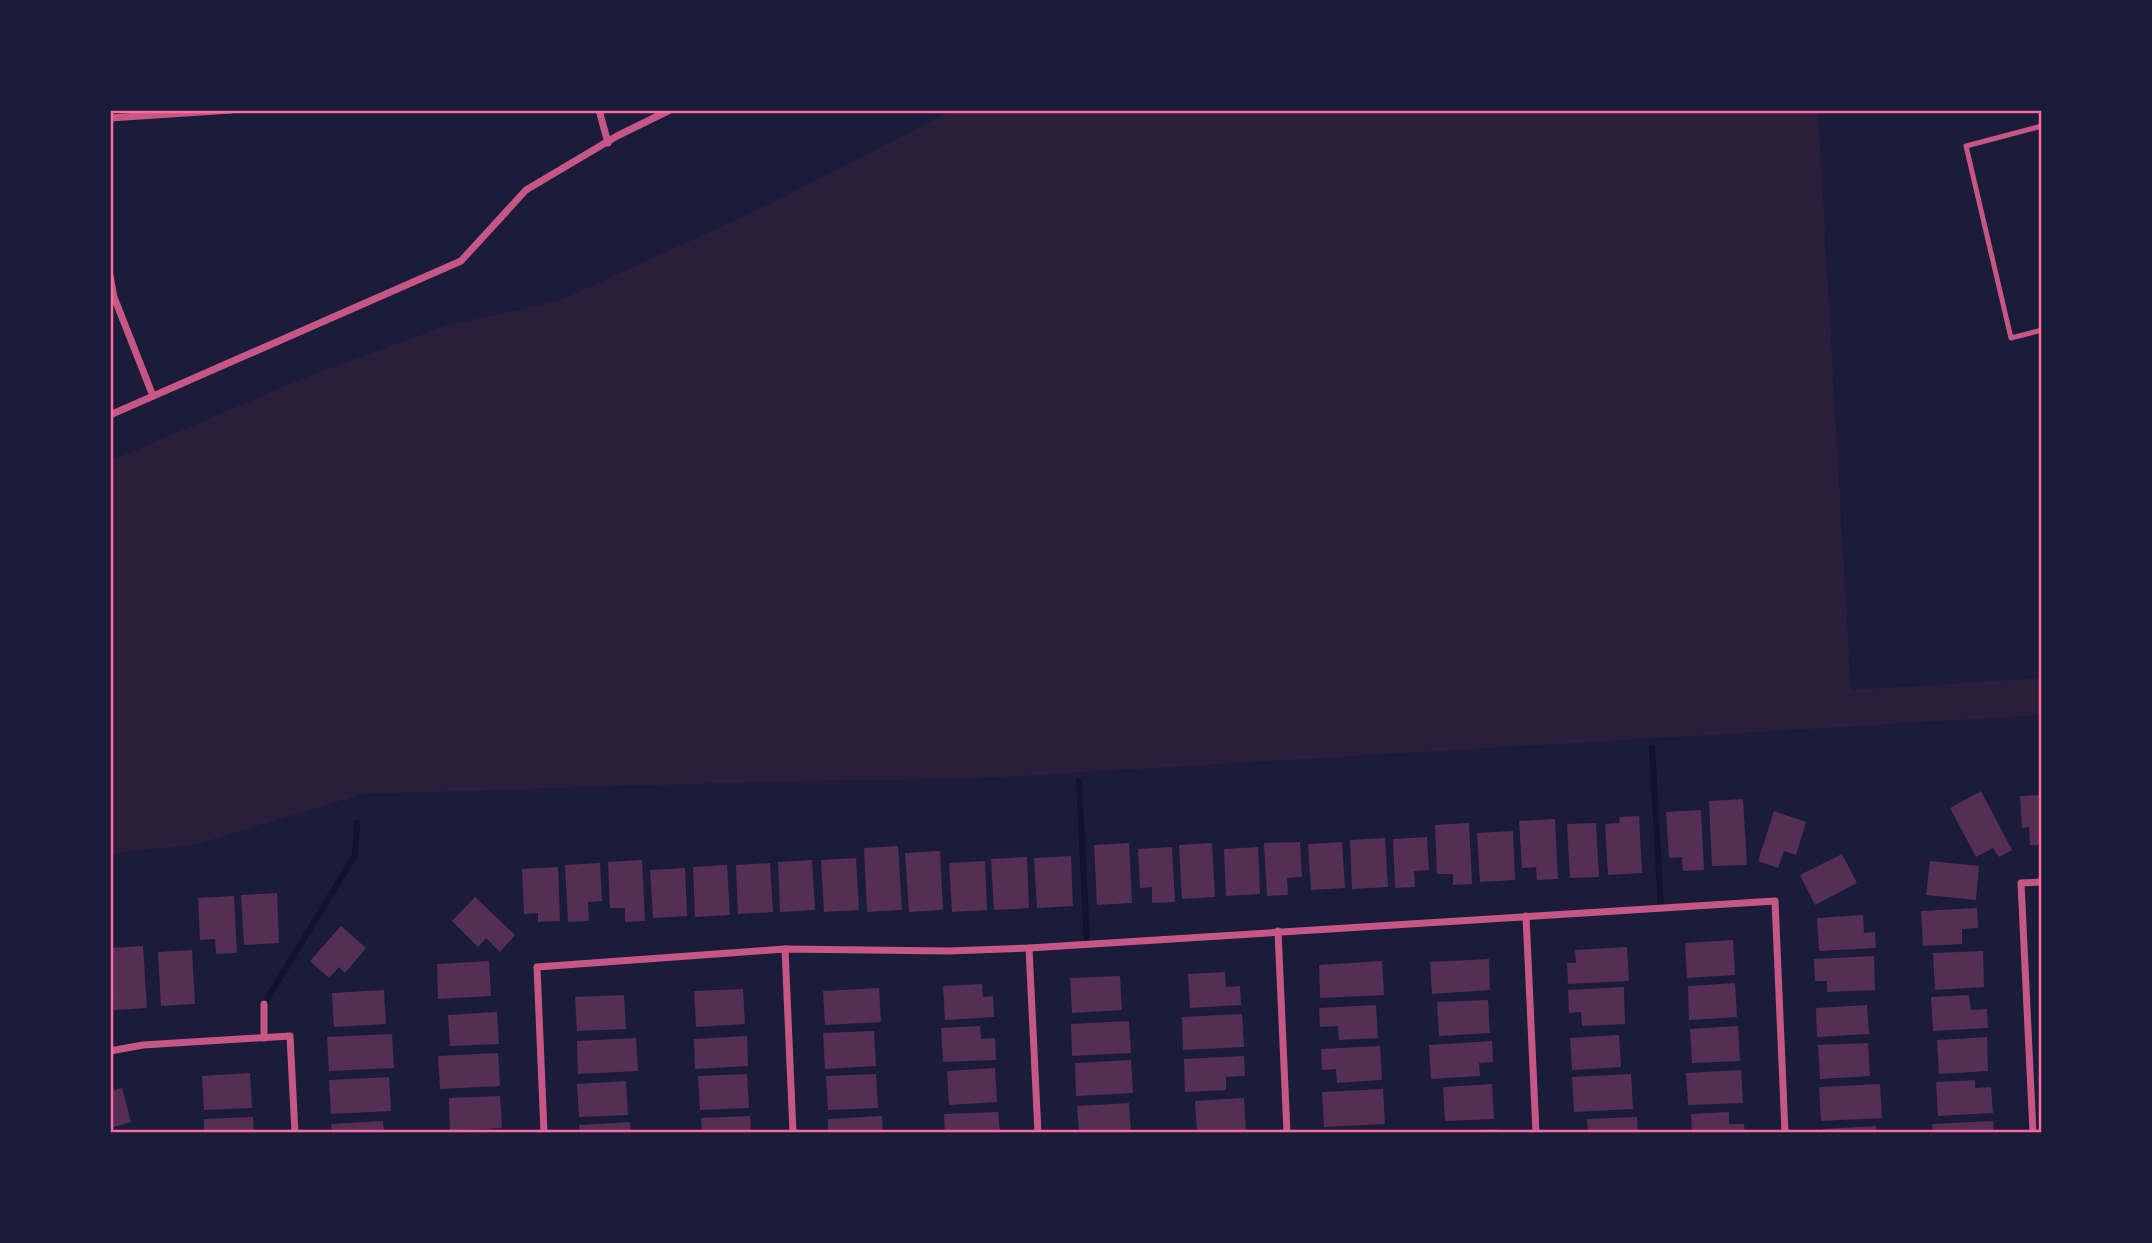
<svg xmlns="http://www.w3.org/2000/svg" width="2152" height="1243" viewBox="0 0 2152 1243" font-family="Literata,serif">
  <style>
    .green { fill: #2a1e3b }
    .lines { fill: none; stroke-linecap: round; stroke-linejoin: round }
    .stream { stroke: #12122b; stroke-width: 6 }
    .building { fill: #542f53 }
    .service { stroke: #c65784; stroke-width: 5 }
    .minor { stroke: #c65784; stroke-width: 7 }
    .neatline { fill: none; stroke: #ff6b9d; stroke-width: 2.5 }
  </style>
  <rect width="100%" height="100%" fill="#1b1b3a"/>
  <path class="green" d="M953,110H1818L1851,690L2042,678V715L969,779L788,781L363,794L197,844L110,854V461L309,376L445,326L561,300L766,206Z"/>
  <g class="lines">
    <g class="stream">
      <path d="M1652,748L1661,908"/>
      <path d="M1079,781L1087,943"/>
      <path d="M264,1004L355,855L357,823"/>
    </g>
  </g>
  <g class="building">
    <path d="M1981,791L2012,850L1999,857L1993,848L1976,857L1950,808Z"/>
    <path d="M2042,795V845H2030L2029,827L2022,828L2020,796Z"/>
    <path d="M1743,799L1747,865L1712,866L1709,801Z"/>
    <path d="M1701,810L1704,870L1683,871L1682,857L1669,858L1666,812Z"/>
    <path d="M1774,811L1806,822L1796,855L1784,851L1778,868L1758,861Z"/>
    <path d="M1639,816L1642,873L1608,875L1605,824L1620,823L1619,817Z"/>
    <path d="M1555,819L1558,879L1537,880L1536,867L1522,868L1519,821Z"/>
    <path d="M1469,823L1472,884L1453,885V874H1437L1435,825Z"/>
    <path d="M1596,823L1599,877L1570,878L1567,824Z"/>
    <path d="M1513,831L1515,880L1480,882L1477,833Z"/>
    <path d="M1427,837L1429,870L1414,871L1415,887L1395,888L1393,839Z"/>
    <path d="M1385,838L1388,887L1352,889L1350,840Z"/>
    <path d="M1300,842L1302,877L1287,878L1288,895L1267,896L1264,843Z"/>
    <path d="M1342,842L1345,888L1311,890L1308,844Z"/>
    <path d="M1129,843L1132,903L1097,905L1094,845Z"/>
    <path d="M1212,843L1215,897L1182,899L1179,845Z"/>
    <path d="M898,846L902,910L867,912L864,848Z"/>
    <path d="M1172,847L1175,902L1152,903V887L1140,888L1138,849Z"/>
    <path d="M1258,847L1260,894L1226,896L1224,849Z"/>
    <path d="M940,851L943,910L909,912L905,853Z"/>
    <path d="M1842,854L1857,883L1815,905L1800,875Z"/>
    <path d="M1071,856L1073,906L1037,908L1034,858Z"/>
    <path d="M1027,857L1029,908L994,910L991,859Z"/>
    <path d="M856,858L859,910L824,912L821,860Z"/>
    <path d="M642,860L645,921L625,922V908H610L608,862Z"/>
    <path d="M812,860L815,910L780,912L778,862Z"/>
    <path d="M985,861L987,910L952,912L949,863Z"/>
    <path d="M1930,861L1979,866L1976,900L1926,895Z"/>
    <path d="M600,863L602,901L588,902L589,921L568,922L565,865Z"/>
    <path d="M770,863L773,912L738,914L736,865Z"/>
    <path d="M727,865L730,915L695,917L693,867Z"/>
    <path d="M558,867L560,921L538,922V913L524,914L522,869Z"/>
    <path d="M685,868L687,916L653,918L650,870Z"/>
    <path d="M277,893L279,943L244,945L241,895Z"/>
    <path d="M234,896L237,953L216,954L215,939L200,940L198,898Z"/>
    <path d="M475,897L515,935L500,952L486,938L478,947L452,921Z"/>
    <path d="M1977,908L1978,928L1962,929V944L1923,946L1921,911Z"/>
    <path d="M1863,915L1864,933L1875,932L1876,948L1819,951L1817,918Z"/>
    <path d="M341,926L366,948L345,973L339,967L329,978L310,961Z"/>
    <path d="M1733,940L1735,975L1687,978L1685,943Z"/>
    <path d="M143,946L147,1008L114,1010L110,948Z"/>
    <path d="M1627,947L1629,981L1568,984L1567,963H1576L1575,950Z"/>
    <path d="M192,950L195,1004L161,1006L158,952Z"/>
    <path d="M1983,951L1984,987L1935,990L1933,953Z"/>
    <path d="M1874,956L1875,990L1827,992V981H1815L1814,959Z"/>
    <path d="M1489,959L1490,990L1432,994L1430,962Z"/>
    <path d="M489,961L491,996L438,999L437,964Z"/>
    <path d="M1382,961L1384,995L1320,998L1319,965Z"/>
    <path d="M1225,972L1226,987L1240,986L1241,1005L1190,1008L1188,974Z"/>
    <path d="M1120,976L1122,1010L1072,1013L1070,978Z"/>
    <path d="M1735,983L1737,1017L1689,1020L1688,986Z"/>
    <path d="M982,984L983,997L993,996L994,1017L945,1020L943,986Z"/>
    <path d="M1624,987L1625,1024L1582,1026L1581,1012L1569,1013L1568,990Z"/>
    <path d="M879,988L881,1022L825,1025L823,991Z"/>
    <path d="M743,989L745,1024L696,1027L694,991Z"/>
    <path d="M384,990L386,1024L334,1027L332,993Z"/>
    <path d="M624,995L626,1029L577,1031L575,997Z"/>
    <path d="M1969,995L1971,1010L1987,1009L1988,1028L1933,1031L1931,997Z"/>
    <path d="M1488,1000L1490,1033L1439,1036L1437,1002Z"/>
    <path d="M1376,1005L1378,1038L1339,1040L1338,1026L1320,1027L1319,1008Z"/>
    <path d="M1867,1005L1869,1034L1817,1037L1816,1008Z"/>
    <path d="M497,1012L499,1044L450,1046L448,1015Z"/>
    <path d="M1242,1014L1244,1047L1183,1050L1182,1017Z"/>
    <path d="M1129,1021L1131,1053L1072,1056L1071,1024Z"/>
    <path d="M980,1026L981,1039L995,1038L996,1060L943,1062L941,1028Z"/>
    <path d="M1738,1026L1740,1061L1692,1063L1690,1029Z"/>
    <path d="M874,1031L876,1066L825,1069L823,1033Z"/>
    <path d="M392,1034L394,1068L329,1071L327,1037Z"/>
    <path d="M1619,1035L1621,1067L1572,1070L1570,1038Z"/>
    <path d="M747,1036L748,1066L695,1069L694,1039Z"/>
    <path d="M1987,1037L1988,1071L1939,1074L1937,1040Z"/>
    <path d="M636,1038L638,1071L578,1074L577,1041Z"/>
    <path d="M1492,1041L1493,1062L1479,1063L1480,1076L1431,1079L1429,1045Z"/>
    <path d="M1868,1043L1870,1076L1820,1079L1818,1045Z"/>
    <path d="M1380,1046L1382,1080L1337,1083L1336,1069L1322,1070L1321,1049Z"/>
    <path d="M498,1053L500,1086L440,1089L438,1056Z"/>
    <path d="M1244,1056L1245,1076L1226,1077V1090L1185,1092L1184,1059Z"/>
    <path d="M1131,1060L1133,1093L1076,1096L1075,1063Z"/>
    <path d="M995,1068L997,1102L949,1105L947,1071Z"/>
    <path d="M1741,1070L1743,1103L1688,1105L1686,1073Z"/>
    <path d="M250,1073L252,1108L204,1110L202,1076Z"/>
    <path d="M747,1074L749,1108L700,1110L698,1076Z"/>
    <path d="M876,1074L878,1108L828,1110L826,1076Z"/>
    <path d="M1631,1074L1633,1109L1574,1112L1572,1077Z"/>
    <path d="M389,1077L391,1111L331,1114L329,1080Z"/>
    <path d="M1975,1080V1088L1991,1087L1993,1113L1938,1116L1936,1082Z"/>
    <path d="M626,1081L628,1115L579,1117L577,1084Z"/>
    <path d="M1492,1084L1494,1119L1445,1121L1443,1087Z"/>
    <path d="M1880,1084L1882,1118L1821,1121L1819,1087Z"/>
    <path d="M122,1088L131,1122L110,1128V1091Z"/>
    <path d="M1383,1089L1385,1124L1324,1127L1322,1092Z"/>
    <path d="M500,1096L502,1128L450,1131L449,1098Z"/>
    <path d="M1244,1098L1246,1132L1197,1133L1195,1101Z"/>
    <path d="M1129,1103L1131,1133H1079L1077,1106Z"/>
    <path d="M998,1112L1000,1133H945L944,1114Z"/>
    <path d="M1729,1112V1124H1744L1745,1133H1692L1691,1114Z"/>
    <path d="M750,1116L751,1133H702L701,1118Z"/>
    <path d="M882,1116L883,1133H828V1119Z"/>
    <path d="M253,1117L254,1133H204V1119Z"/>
    <path d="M1637,1117L1638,1133H1588L1587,1119Z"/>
    <path d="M383,1121L384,1133H332L331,1124Z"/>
    <path d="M1993,1121L1994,1133H1933L1932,1124Z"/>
    <path d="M630,1122L631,1133H580L579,1125Z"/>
    <path d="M1876,1126L1877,1133H1822V1129Z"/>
    <path d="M1497,1129V1133H1462V1131Z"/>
  </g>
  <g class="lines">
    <path class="service" d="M2042,126L1966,146L2011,338L2042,330"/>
    <g class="minor">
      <path d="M599,110L608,143"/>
      <path d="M110,118L231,110"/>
      <path d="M110,276L114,297L153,396"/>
      <path d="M110,415L461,261L526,190L617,136L670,110"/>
      <path d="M1526,916L1536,1133"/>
      <path d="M1278,931L1287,1133"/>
      <path d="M1029,948L1038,1133"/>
      <path d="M785,949L793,1133"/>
      <path d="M264,1038V1004"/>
      <path d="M110,1051L143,1045L290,1036L295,1133"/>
      <path d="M544,1133L537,967L785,949L948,951L1029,948L1775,901L1785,1133"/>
      <path d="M2033,1133L2021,883L2042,882"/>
    </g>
  </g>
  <rect width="2152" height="1243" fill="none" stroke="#1b1b3a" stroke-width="224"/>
  <rect x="112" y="112" width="1928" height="1019" class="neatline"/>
</svg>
